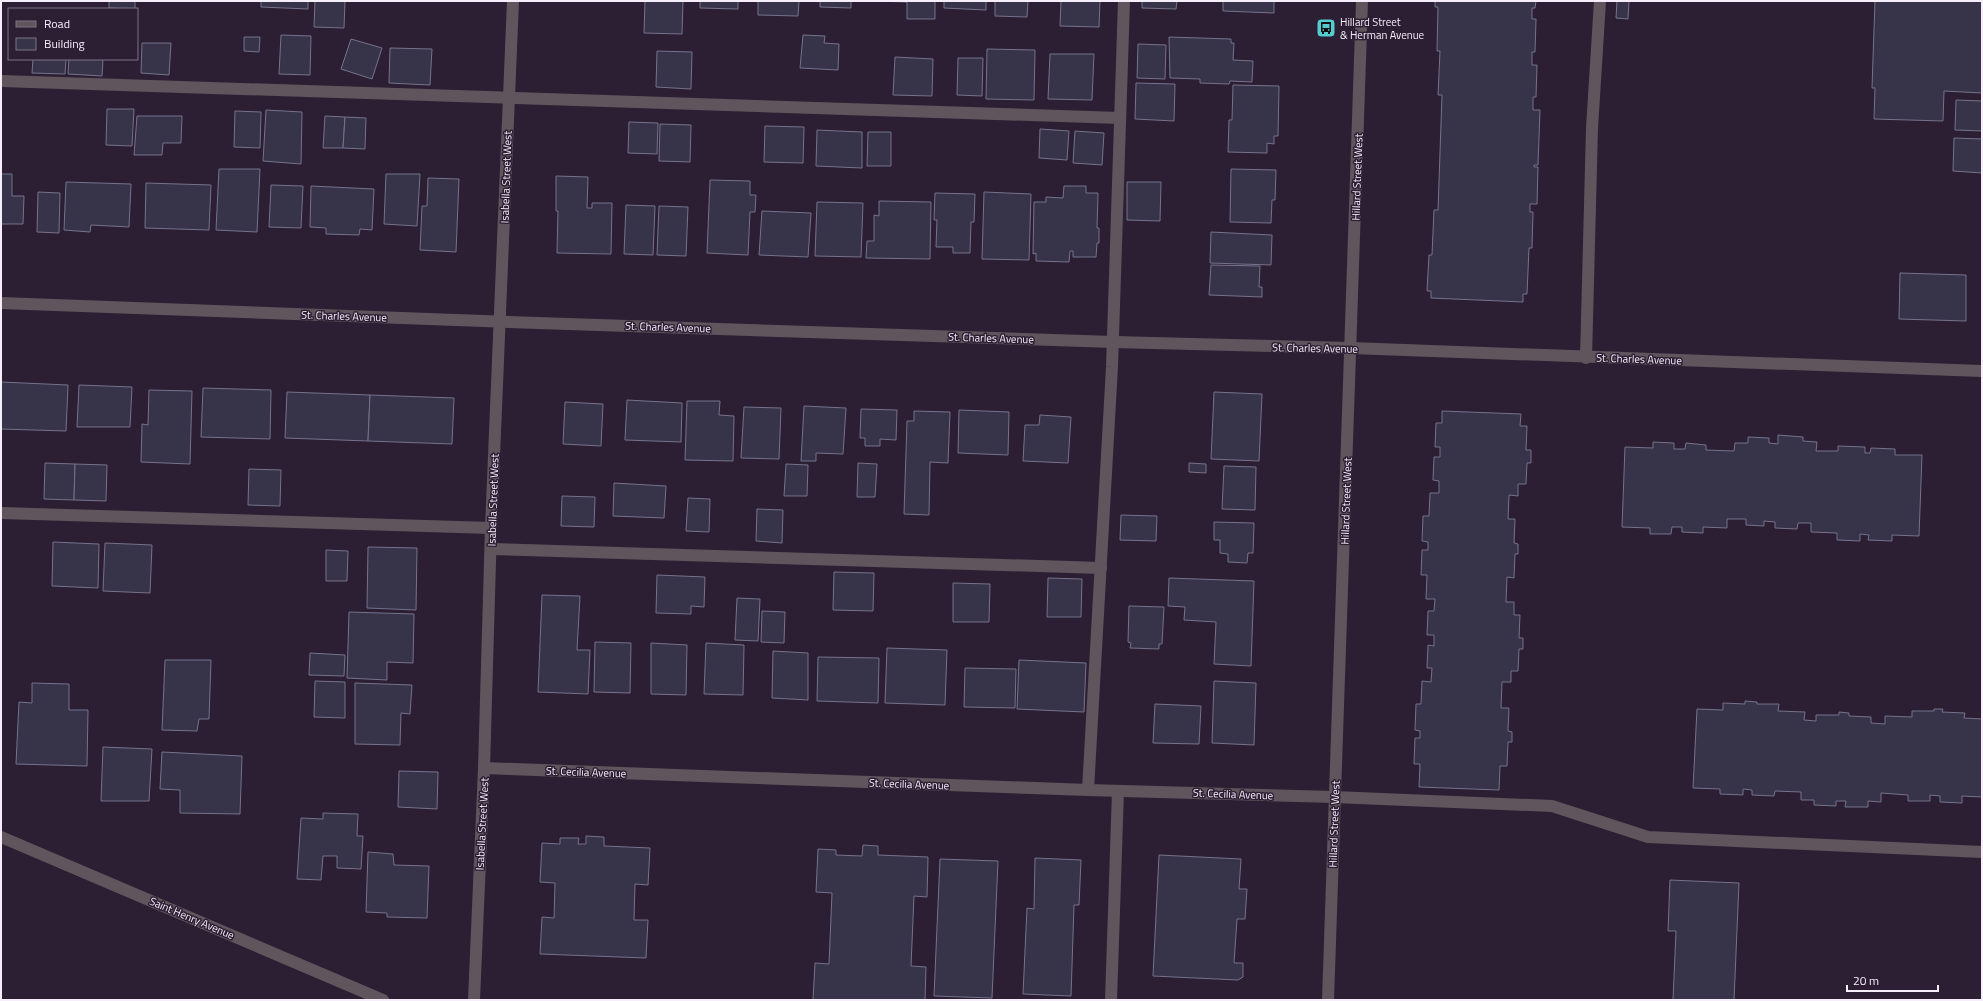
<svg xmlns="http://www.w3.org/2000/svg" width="1983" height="1001" viewBox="0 0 1983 1001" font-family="'Titillium Web',sans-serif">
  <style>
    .building { fill: #37344a; stroke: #75728c }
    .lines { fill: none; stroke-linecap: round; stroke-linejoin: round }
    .service { stroke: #60555d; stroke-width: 12 }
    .minor { stroke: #60555d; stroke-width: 12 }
    .labels { text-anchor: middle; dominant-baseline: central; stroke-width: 3; stroke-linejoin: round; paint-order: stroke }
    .poi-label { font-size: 11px; fill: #f6eefb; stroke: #2c1f33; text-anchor: start }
    .street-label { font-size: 11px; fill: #f6eefb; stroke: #2c1f33 }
  </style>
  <rect width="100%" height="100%" fill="#2c1f33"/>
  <g class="building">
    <path d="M109,1H135V9L109,8Z"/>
    <path d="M261,1H308V9L261,7Z"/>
    <path d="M315,1H345L344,28L314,27Z"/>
    <path d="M645,1H683L682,34L644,33Z"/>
    <path d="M700,1H738V9L700,8Z"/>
    <path d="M758,1H799L798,16L758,15Z"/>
    <path d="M820,1H851V8L820,7Z"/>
    <path d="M877,1H935V19H907V2Z"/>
    <path d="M944,1H986V10L944,8Z"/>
    <path d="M995,1H1028L1027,17L995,16Z"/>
    <path d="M1061,1H1100L1099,27L1060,26Z"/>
    <path d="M1142,1H1177L1176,9L1142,8Z"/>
    <path d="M1223,1H1274V13L1223,11Z"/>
    <path d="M1435,1H1536L1535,8H1532V19H1536L1535,52H1532V65H1537L1536,97H1533V110H1540L1538,165H1534V167H1538L1537,204H1530V212H1533L1532,248H1529L1527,294H1523V302L1431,298V291H1427L1429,255H1432L1434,210H1438L1442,95H1438L1440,51H1437L1438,7H1435Z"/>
    <path d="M1617,1H1629L1628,19L1616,18Z"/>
    <path d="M1875,1H1982V93L1944,91L1943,121L1874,119L1875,88H1872Z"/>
    <path d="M281,35L311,36L310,75L279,74Z"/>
    <path d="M803,35L825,36L824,43L839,44L838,70L800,68Z"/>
    <path d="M244,37H260L259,52L244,51Z"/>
    <path d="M1169,37L1231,39V43H1234L1233,60L1253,61L1252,82L1230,81L1229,84L1200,83V79L1170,78Z"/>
    <path d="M351,39L382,48L372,79L341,69Z"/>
    <path d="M142,43H171L169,75L141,73Z"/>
    <path d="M1138,44L1166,45L1165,79L1137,78Z"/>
    <path d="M390,48L432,49L430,85L389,83Z"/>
    <path d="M987,49L1035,50L1034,100L986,99Z"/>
    <path d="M657,51L692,52L691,89L656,87Z"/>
    <path d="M1050,54H1094L1092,100L1048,99Z"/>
    <path d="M895,57L933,59L932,96L893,95Z"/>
    <path d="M958,58H983L982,96L957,95Z"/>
    <path d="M33,59H66L65,74L32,73Z"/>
    <path d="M69,59H103L102,76L68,74Z"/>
    <path d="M1136,83L1175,84L1174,121L1135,119Z"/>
    <path d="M1233,85L1279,86L1278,136H1274V144L1267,143V153L1228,152L1229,120H1232Z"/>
    <path d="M1956,100L1982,101V131L1955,130Z"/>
    <path d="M107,109H134L132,146L106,145Z"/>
    <path d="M266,110L302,112L301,164L263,161Z"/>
    <path d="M235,111L261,112L260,148L234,147Z"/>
    <path d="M137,116H182L181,143H163L162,155H134Z"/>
    <path d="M325,116L345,117L343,148H323Z"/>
    <path d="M345,117L366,118L365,149L343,148Z"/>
    <path d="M629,122L658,123L657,154L628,153Z"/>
    <path d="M660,124L691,125L690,162L659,161Z"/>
    <path d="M765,126L804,127L803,163L764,162Z"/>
    <path d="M1040,129L1069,131L1067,160L1039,158Z"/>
    <path d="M817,130L862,132V168L816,166Z"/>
    <path d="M1075,131L1104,133L1102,165L1073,163Z"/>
    <path d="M868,132H891V166H867Z"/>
    <path d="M1954,138L1982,139V173L1953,171Z"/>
    <path d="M219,169H260L257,232L216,230Z"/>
    <path d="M1231,169L1276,170L1275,200H1272L1271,223L1230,222Z"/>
    <path d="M1,174H12V196H24L23,224H1Z"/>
    <path d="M386,174H420L417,226L384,224Z"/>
    <path d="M556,176L588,177L587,208H592V203H612L611,254L557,253L558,211H556Z"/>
    <path d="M428,178L459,179L456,252L420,250L422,206H427Z"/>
    <path d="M710,180L750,181V195H756L755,212H750L748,255L707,253Z"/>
    <path d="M66,182L131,184L129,227L91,225L90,232L64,230Z"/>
    <path d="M1127,182H1161L1160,221L1127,220Z"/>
    <path d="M146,183L211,185L209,230L145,228Z"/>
    <path d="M271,185L303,186L301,228L269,227Z"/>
    <path d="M311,186L374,189L372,230L360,229L359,235L326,234V228L310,227Z"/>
    <path d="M1064,186H1086V193H1098L1097,228H1099V243H1097L1096,257H1073V251H1070L1069,262L1036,261V253L1033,254L1034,202H1046V197L1063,198Z"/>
    <path d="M38,192L60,193L59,233L37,232Z"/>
    <path d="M984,192L1031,194L1029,260L982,259Z"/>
    <path d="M935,193L975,194L974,222H971L970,253H953V247H936L937,220H934Z"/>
    <path d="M879,201L931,202L930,259L866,258L867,241H874V215L879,216Z"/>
    <path d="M817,202L863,203L861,257L815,256Z"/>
    <path d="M626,205L655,206L653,255L624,254Z"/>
    <path d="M659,206L688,207L686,256L657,255Z"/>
    <path d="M762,211L811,213L808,257L759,255Z"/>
    <path d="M1211,232L1272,235L1271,265L1210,263Z"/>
    <path d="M1211,265L1260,266L1259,287H1262V297L1209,295Z"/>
    <path d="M1900,273L1966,275V321L1899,319Z"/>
    <path d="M1,382L68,385L66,431L1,429Z"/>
    <path d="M79,385L132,387L130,427H77Z"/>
    <path d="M203,388L271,390L270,439L201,437Z"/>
    <path d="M149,390L192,391L190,464L141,462L142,424L148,425Z"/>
    <path d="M287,392L370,395L368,441L285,438Z"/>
    <path d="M1214,392L1262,394L1259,461L1211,459Z"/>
    <path d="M370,395L454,398L452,444L368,441Z"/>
    <path d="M627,400L682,403L681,442L625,440Z"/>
    <path d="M687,401H720L719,415L734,416L733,461L685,460Z"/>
    <path d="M565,402L603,404L601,446L563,444Z"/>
    <path d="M804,406L846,408L843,454L816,453V461H801Z"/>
    <path d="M744,407L781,408L779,459L741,458Z"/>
    <path d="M861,409L897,410L896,440L880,439V446H865V438H860Z"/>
    <path d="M959,410L1009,412L1008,455L958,453Z"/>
    <path d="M914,411L950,412L948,463L930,462L929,515L904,514L907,421H914Z"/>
    <path d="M1442,411L1521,414L1520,426H1527L1526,450H1531V463H1527L1526,484H1518V496L1509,495L1508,519H1515L1514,543L1518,544V554H1515L1514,578L1507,577L1506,602H1514V615H1520L1519,638H1523V649H1519L1518,671H1511V682H1502L1501,708H1509L1508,731L1512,732V742H1508L1507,766H1500L1499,790L1419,787L1420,764H1414L1415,738H1420V731L1415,730L1416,704H1421L1422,681L1431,682L1432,668H1427L1428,645L1434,646V635H1427L1428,611H1434L1435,599H1426L1427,575H1421L1422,550H1428V542L1422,541L1423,516H1429L1430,493H1439V481L1433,480L1434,457H1440V447H1435L1436,423H1442Z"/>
    <path d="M1040,415L1071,417L1068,463L1023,461L1025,425H1039Z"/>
    <path d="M1778,435L1803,437V441L1817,442L1816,451H1838V446L1865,447V453H1870L1871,448L1895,449V455H1922L1919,536L1892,535V541L1868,540L1869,535L1860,534V541L1837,540V533L1811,532V523H1798L1797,529L1775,528V522L1764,521V526L1746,525V519H1727V528L1703,527V533L1682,532V527H1672L1671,534H1650V528L1622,527L1625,447L1653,448V442L1674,443V449H1685L1686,443L1706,445V450L1734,451L1735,443H1748V437L1769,438V443L1778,444Z"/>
    <path d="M45,463L75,464L74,500L44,499Z"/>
    <path d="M858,463L877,464L875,497H857Z"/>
    <path d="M1189,463L1206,464V473L1189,472Z"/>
    <path d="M75,464L107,465L106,501L74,500Z"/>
    <path d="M786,464L808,465L807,496H784Z"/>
    <path d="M1224,466L1256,467L1255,510L1222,509Z"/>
    <path d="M249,469L281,470L280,506L248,505Z"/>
    <path d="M614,483L666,486L664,518L613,516Z"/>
    <path d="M562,496L595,497L594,527L561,526Z"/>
    <path d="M688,498L710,499L709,532L686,531Z"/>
    <path d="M757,509L783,510L782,543L756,541Z"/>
    <path d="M1121,515L1157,516L1156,541L1120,540Z"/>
    <path d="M1214,522L1254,523L1253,553H1248L1247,563L1228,562V554L1220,553V540H1214Z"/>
    <path d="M53,542L99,544L98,588L52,586Z"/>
    <path d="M105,543L152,545L150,593L103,591Z"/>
    <path d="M368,547L417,548L416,610L367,608Z"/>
    <path d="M326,550L348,551L347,581H326Z"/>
    <path d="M834,572L874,573L873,611L833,610Z"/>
    <path d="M657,575L705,577L704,607L691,606V614L656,613Z"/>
    <path d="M1048,578L1082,579L1081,617H1047Z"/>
    <path d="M1169,578L1254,581L1251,666L1214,664L1216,622L1184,620L1185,607L1168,606Z"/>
    <path d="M953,583L990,584L989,622H953Z"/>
    <path d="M542,595L580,596L577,650H590L588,694L538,692Z"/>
    <path d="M737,598L760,599L758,641L735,640Z"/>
    <path d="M1129,606L1164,607L1162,644H1159V649L1130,648L1131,643L1128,642Z"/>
    <path d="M762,611L785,612L784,643L761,642Z"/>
    <path d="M349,612L414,614L413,663L387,662V680L347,678Z"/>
    <path d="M595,642L631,643L630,693L594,692Z"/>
    <path d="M651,643L687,645L686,695L651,694Z"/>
    <path d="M706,643L744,645L743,695L704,694Z"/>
    <path d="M887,648L947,650L945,705L885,703Z"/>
    <path d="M773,651L808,653V700L772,698Z"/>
    <path d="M310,653L345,655L344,676L309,675Z"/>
    <path d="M818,657L879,658L878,703L817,701Z"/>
    <path d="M165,660H211L209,719H199L197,731L162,730Z"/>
    <path d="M1019,660L1086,663L1084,712L1017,709Z"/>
    <path d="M965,668L1016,669L1015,708L964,707Z"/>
    <path d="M315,681L345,682V718L314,717Z"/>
    <path d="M1214,681L1256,683L1254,745L1212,743Z"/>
    <path d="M32,683L69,684V710H88L87,766L16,764L19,702L32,703Z"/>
    <path d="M355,683L412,685L410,714L401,713L400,745L355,744Z"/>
    <path d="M1745,701L1757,702V704H1779L1778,711L1805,712L1804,720L1816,721V715H1839V712L1849,713V716L1871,717V723L1885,724V716L1912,717V711H1934V709H1943L1942,712L1965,713L1964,718L1982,719V797L1962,796V803L1940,802V796L1930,795V801H1908V795L1881,793V802L1868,801V807H1845L1846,801H1836V806L1814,805V800H1801V792L1775,791L1774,796L1752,795V790L1743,789V795L1720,794V789L1693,788L1697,709L1723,710V703L1745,704Z"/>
    <path d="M1155,704L1201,706L1199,744L1153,743Z"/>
    <path d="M103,747L152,749L149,801H101Z"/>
    <path d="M162,752L242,756L240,814L180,813V790L160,789Z"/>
    <path d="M399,771L438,772L437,809L398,807Z"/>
    <path d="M323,813L358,814L357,836H363L361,869L337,868V856H323L321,880L297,879L301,818L323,819Z"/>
    <path d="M586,836L604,837V846L650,848L648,885L635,884L634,920H648L646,958L540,954L542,917L554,918L555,883L540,882L542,843L560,844V838H579L578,844H586Z"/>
    <path d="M863,845L878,846V855L928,857L927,897L914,896L911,966L926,967L925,1000H813L815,963L829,964L832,893L816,892L818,849L836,850V855L862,856Z"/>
    <path d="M368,852L393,854L394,865L429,866L427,918L387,917V913L366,912Z"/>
    <path d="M1159,855L1241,859L1239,889H1247L1245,919H1237L1234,963H1243V977L1238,980L1153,976Z"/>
    <path d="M1035,858L1081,860L1079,905H1074L1071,996L1023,994L1027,908L1034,909Z"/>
    <path d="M940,859L998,861L992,998L934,996Z"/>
    <path d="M1670,880L1739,883L1734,1000H1673L1676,931H1668Z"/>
  </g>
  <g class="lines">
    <g class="service">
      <path d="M1,81L1120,118"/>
      <path d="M1586,358L1592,128L1600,1"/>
      <path d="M1,513L491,528"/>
      <path d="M491,549L1101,568"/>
      <path d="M1088,790L1112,367L1124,1"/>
      <path d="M1334,797L1552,806L1648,837L1982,852"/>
      <path d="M1111,1000L1118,791"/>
    </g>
    <g class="minor">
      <path d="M1,303L538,323L1113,342L1351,348L1982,371"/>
      <path d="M484,768L1088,790L1334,797"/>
      <path d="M1,837L383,1000"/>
      <path d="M474,1000L484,768L491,528L513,1"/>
      <path d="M1328,1000L1362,1"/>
    </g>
  </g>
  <defs>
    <symbol id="bus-square" viewBox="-11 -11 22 22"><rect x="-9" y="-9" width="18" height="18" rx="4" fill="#52ccd0" stroke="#2c1f33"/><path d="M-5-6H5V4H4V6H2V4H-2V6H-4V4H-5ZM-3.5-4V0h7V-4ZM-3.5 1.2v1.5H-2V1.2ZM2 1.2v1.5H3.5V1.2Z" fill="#111"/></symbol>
  </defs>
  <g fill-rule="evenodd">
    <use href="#bus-square" x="1315" y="17" width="22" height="22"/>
  </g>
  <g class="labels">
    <g class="poi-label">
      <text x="1340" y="22">Hillard Street<tspan x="1340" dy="13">&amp; Herman Avenue</tspan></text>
    </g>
    <g class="street-label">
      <text transform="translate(506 177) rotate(-88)">Isabella Street West</text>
      <text transform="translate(1357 177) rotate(-88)">Hillard Street West</text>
      <text transform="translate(344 316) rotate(2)">St. Charles Avenue</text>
      <text transform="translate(668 327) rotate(2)">St. Charles Avenue</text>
      <text transform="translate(991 338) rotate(2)">St. Charles Avenue</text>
      <text transform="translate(1315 348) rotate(1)">St. Charles Avenue</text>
      <text transform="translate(1639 359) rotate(2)">St. Charles Avenue</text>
      <text transform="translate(493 500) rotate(-88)">Isabella Street West</text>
      <text transform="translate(1346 501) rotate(-88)">Hillard Street West</text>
      <text transform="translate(586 772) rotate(2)">St. Cecilia Avenue</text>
      <text transform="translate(909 784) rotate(2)">St. Cecilia Avenue</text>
      <text transform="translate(1233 794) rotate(2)">St. Cecilia Avenue</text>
      <text transform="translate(482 824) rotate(-87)">Isabella Street West</text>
      <text transform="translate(1334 824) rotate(-88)">Hillard Street West</text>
      <text transform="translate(192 918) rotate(23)">Saint Henry Avenue</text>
    </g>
  </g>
  <rect width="1983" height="1001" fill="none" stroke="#f6eefb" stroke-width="4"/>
  <rect x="8" y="8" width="130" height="52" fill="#2c1f33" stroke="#7d7283"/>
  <rect x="16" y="21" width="20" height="6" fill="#60555d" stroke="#7d7283"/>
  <text x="44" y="28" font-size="12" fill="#f6eefb">Road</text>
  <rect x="16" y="38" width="20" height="12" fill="#37344a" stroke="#7d7283"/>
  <text x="44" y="48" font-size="12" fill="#f6eefb">Building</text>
  <path d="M1847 985v6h91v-6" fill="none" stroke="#f6eefb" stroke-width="2"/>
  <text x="1853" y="985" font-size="12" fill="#f6eefb" stroke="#2c1f33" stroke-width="3" paint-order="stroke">20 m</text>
</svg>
